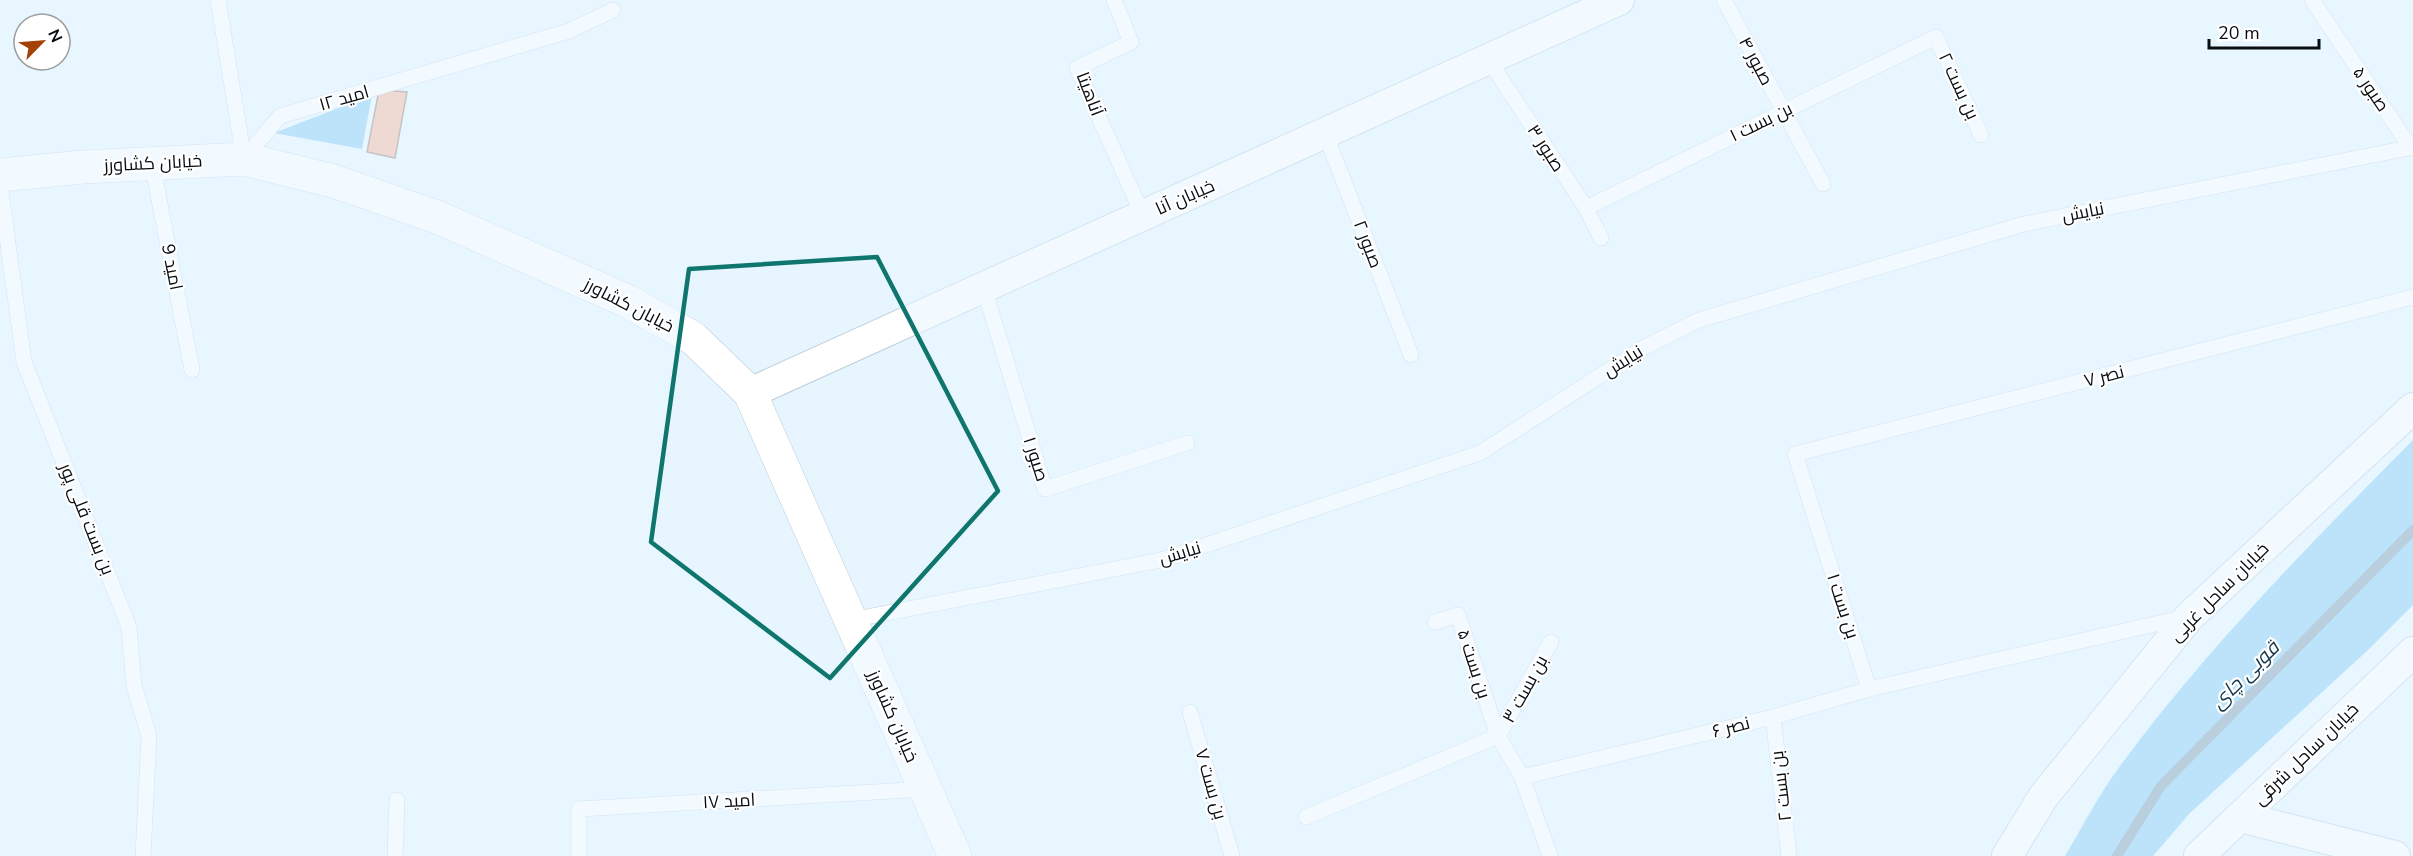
<svg xmlns="http://www.w3.org/2000/svg" width="2413" height="856" viewBox="0 0 2413 856" font-family="'Nunito Sans',Cairo,sans-serif">
  <style>
    .green { fill: #8acdf7 }
    .lines { fill: none; stroke-linecap: round; stroke-linejoin: round }
    .stream { stroke: #80a1b7; stroke-width: 10 }
    .building { fill: #f7b99e; stroke: #9a877f; stroke-width: 1.5 }
    .service-casing { stroke: #bcceda; stroke-width: 16 }
    .minor-casing { stroke: #bcceda; stroke-width: 32 }
    .secondary-casing { stroke: #bcceda; stroke-width: 34 }
    .service { stroke: #fff; stroke-width: 15 }
    .minor { stroke: #fff; stroke-width: 30 }
    .secondary { stroke: #fff; stroke-width: 33 }
    .marked { fill: none; stroke: #0f766e; stroke-width: 4.5; stroke-linejoin: round }
    .labels { text-anchor: middle; dominant-baseline: central; stroke-width: 4.5; stroke-linejoin: round; paint-order: stroke }
    .street-label { font-size: 18px; fill: #080d11; stroke: #fff }
    .water-label { font-size: 20px; font-style: italic; fill: #133549; stroke: #fff }
  </style>
  <rect width="100%" height="100%" fill="#e7f5ff"/>
  <g class="green">
    <path d="M372,95L362,149L274,133Z"/>
    <path d="M2413,440V605L2368,650L2189,814L2153,856H2065C2083,826 2099,794 2120,766C2207,648 2310,544 2413,440Z"/>
  </g>
  <g class="lines">
    <path class="stream" d="M2117,856L2161,786L2413,530"/>
  </g>
  <path class="building" d="M379,90L407,92L395,158L367,152Z"/>
  <g class="lines">
    <defs>
      <g id="service">
        <path d="M218,0L244,159L280,116L569,31L613,10"/>
        <path d="M1114,0L1131,42L1077,68L1143,216"/>
        <path d="M1724,0L1823,184"/>
        <path d="M2312,0L2411,148"/>
        <path d="M1488,59L1586,208L1601,238"/>
        <path d="M1325,133L1411,355"/>
        <path d="M152,163L192,370"/>
        <path d="M0,185L24,362L129,627L134,686L149,736L143,856"/>
        <path d="M1586,208L1936,37L1981,135"/>
        <path d="M984,288L1045,489L1187,443"/>
        <path d="M851,620L1161,560L1480,453L1643,348L1699,320L2024,224L2413,147"/>
        <path d="M1435,622L1458,615L1498,736"/>
        <path d="M1869,689L1795,454L2413,297"/>
        <path d="M1190,712L1232,856"/>
        <path d="M1773,717L1789,856"/>
        <path d="M1498,736L1551,642"/>
        <path d="M1522,777L1550,856"/>
        <path d="M1306,817L1498,736L1522,777L1773,717L1869,689L2186,617"/>
        <path d="M395,856L397,800"/>
        <path d="M579,856V809L926,789"/>
      </g>
      <g id="minor">
        <path d="M750,393L1619,0"/>
        <path d="M2240,817L2395,856"/>
        <path d="M2007,856L2043,797L2189,617L2413,408"/>
        <path d="M2199,856L2413,652"/>
      </g>
      <path id="secondary" d="M0,175L83,167L244,159L333,181L437,217L627,301L693,338L750,393L955,856"/>
    </defs>
    <use href="#service" class="service-casing"/>
    <use href="#minor" class="minor-casing"/>
    <use href="#secondary" class="secondary-casing"/>
    <use href="#service" class="service"/>
    <use href="#minor" class="minor"/>
    <use href="#secondary" class="secondary"/>
  </g>
  <path d="M0 0H2413V856H0ZM877,257L998,491L830,678L651,542L689,269Z" fill="#e7f5ff" fill-opacity=".55" fill-rule="evenodd"/>
  <path class="marked" d="M877,257L998,491L830,678L651,542L689,269Z"/>
  <g class="labels">
    <g class="street-label">
      <text transform="translate(1756 61) rotate(62)">صبور ۴</text>
      <text transform="translate(1959 86) rotate(65)">بن بست ۲</text>
      <text transform="translate(2371 89) rotate(56)">صبور ۵</text>
      <text transform="translate(1090 94) rotate(69)">آناهیتا</text>
      <text transform="translate(344 98) rotate(-16)">امید ۱۲</text>
      <text transform="translate(1761 122) rotate(-26)">بن بست ۱</text>
      <text transform="translate(1546 148) rotate(57)">صبور ۳</text>
      <text transform="translate(153 163) rotate(-3)">خیابان کشاورز</text>
      <text transform="translate(1185 197) rotate(-24)">خیابان آنا</text>
      <text transform="translate(2083 212) rotate(-11)">نیایش</text>
      <text transform="translate(1368 244) rotate(69)">صبور ۲</text>
      <text transform="translate(172 267) rotate(79)">امید 9</text>
      <text transform="translate(629 305) rotate(27)">خیابان کشاورز</text>
      <text transform="translate(1623 361) rotate(-32)">نیایش</text>
      <text transform="translate(2104 376) rotate(-14)">نصر ۷</text>
      <text transform="translate(1036 459) rotate(72)">صبور ۱</text>
      <text transform="translate(87 519) rotate(68)">بن بست قلی پور</text>
      <text transform="translate(1180 553) rotate(-17)">نیایش</text>
      <text transform="translate(2219 592) rotate(-45)">خیابان ساحل غربی</text>
      <text transform="translate(1843 606) rotate(72)">بن بست ۱</text>
      <text transform="translate(1474 664) rotate(72)">بن بست ۵</text>
      <text transform="translate(1525 689) rotate(-61)">بن بست ۳</text>
      <text transform="translate(893 716) rotate(66)">خیابان کشاورز</text>
      <text transform="translate(1731 727) rotate(-14)">نصر ۶</text>
      <text transform="translate(2306 754) rotate(-44)">خیابان ساحل شرقی</text>
      <text transform="translate(1211 784) rotate(74)">بن بست ۷</text>
      <text transform="translate(1781 786) rotate(-97)">بن بست ۲</text>
      <text transform="translate(729 801) rotate(-3)">امید ۱۷</text>
    </g>
    <g class="water-label">
      <text transform="translate(2245 675) rotate(-45)">قوبی چای</text>
    </g>
  </g>
  <g transform="translate(42 42) rotate(65)"><circle r="28" fill="#ffffff" stroke="#9c9ea0" stroke-width="1.5"/>
  <path d="M0-4.5L10 22L0 15L-10 22Z" fill="#a44107"/>
  <text y="-9" font-size="16" font-weight="bold" text-anchor="middle" fill="#080d11">N</text>
  </g>
  <path d="M2209 39v9h110v-9" fill="none" stroke="#080d11" stroke-width="3"/>
  <text x="2218" y="39" font-size="18" fill="#080d11" stroke="#ffffff" stroke-width="4.5" paint-order="stroke">20 m</text>
</svg>
